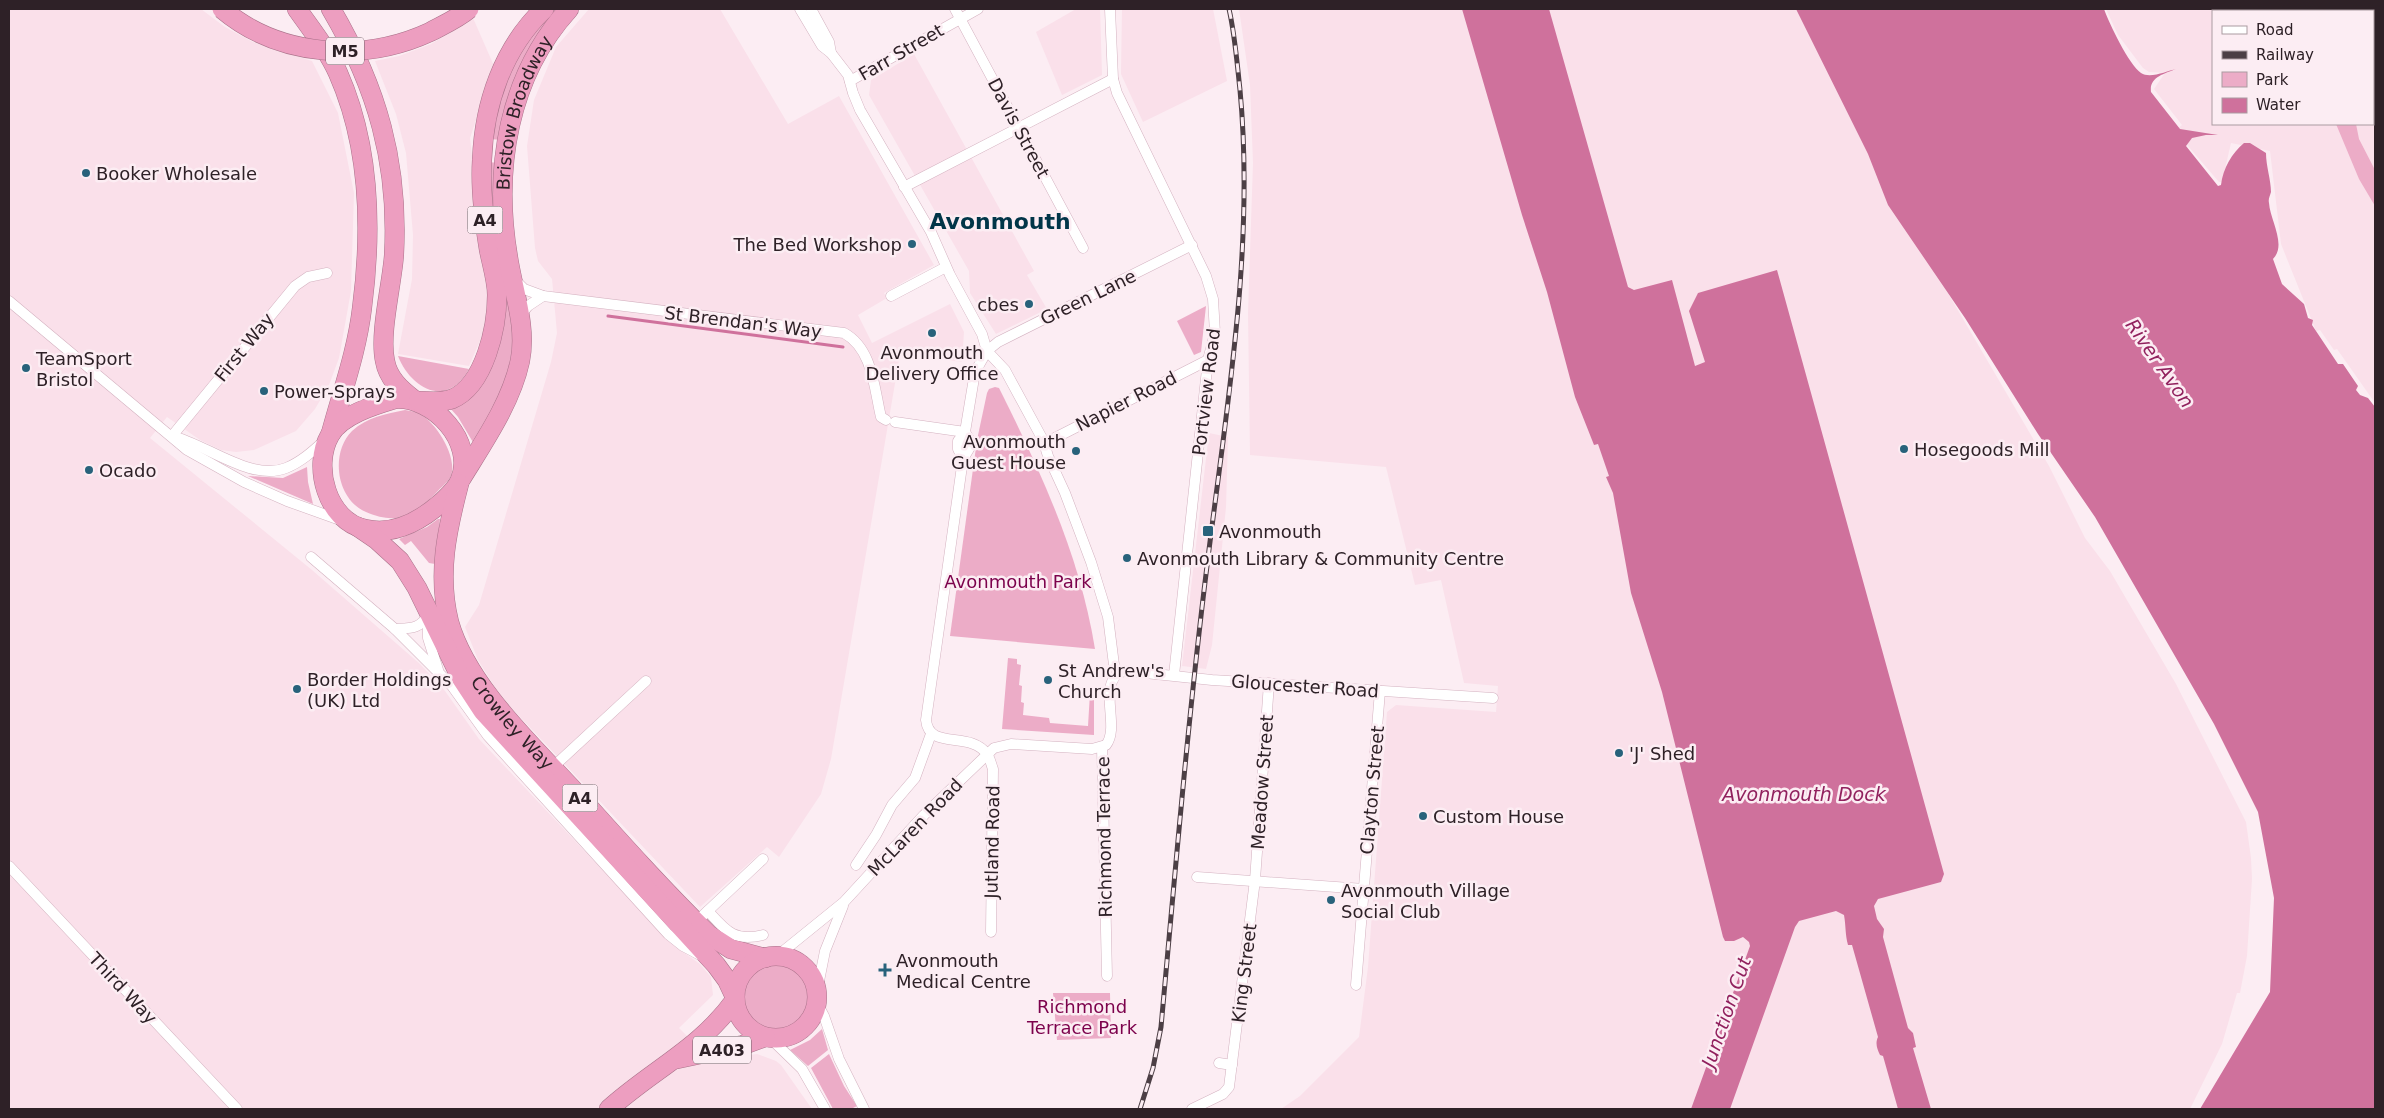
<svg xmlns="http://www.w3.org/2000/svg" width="2384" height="1118" viewBox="0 0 2384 1118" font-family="'DejaVu Sans',sans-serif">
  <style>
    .built { fill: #fae0ea; fill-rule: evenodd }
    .green { fill: #ecacc7 }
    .water { fill: #cf719c }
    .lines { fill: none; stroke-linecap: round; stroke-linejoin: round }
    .stream { stroke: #cf719c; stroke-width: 3 }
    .street-casing { stroke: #d4b2c0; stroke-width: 11 }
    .highway-casing { stroke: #aa728a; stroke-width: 20 }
    .street { stroke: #fff; stroke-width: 10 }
    .highway { stroke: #ed9ec0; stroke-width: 19 }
    .rail-casing { stroke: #4c3f45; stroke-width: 5 }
    .rail { stroke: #fcedf3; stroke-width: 3; stroke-dasharray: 9; stroke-linecap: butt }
    .highway-bridge-casing { stroke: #aa728a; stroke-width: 20; stroke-linecap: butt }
    .highway-bridge { stroke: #ed9ec0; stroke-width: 19 }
    .poi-dot { fill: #28627b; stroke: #fcedf3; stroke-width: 2 }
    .labels { text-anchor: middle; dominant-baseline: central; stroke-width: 5; stroke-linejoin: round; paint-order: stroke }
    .shield { fill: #fcedf3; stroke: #6c5e64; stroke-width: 1 }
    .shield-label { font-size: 16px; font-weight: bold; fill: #2e2127 }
    .street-label { font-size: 18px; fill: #2e2127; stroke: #fcedf3 }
    .poi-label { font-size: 18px; fill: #2e2127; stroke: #fcedf3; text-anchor: start }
    .park-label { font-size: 18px; fill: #7c024c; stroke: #fcedf3 }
    .water-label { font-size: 19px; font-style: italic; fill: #91215e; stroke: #fcedf3 }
    .district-label { font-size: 22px; font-weight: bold; fill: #013548; stroke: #fcedf3 }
  </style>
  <rect width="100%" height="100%" fill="#fcedf3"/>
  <g class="built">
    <path d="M9,9H201L225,27L253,42L312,61L338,113L354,193L351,291L339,358L329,385L315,409L296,431L254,450L236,452L221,450L200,440L167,417L150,438L312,570L420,664L445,691L479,739L673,945L700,964L711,977L713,995L679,1028L711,1060L757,1054L776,1061L781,1065L812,1109H9Z"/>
    <path d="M589,9H720L788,124L839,96L934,265L884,293L887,298L858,315L872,343L950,304L964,332L962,362L900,354L831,759L821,794L779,857L767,847L700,907L501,697L478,660L465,627L479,605L551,362L557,333L552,279L538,261L535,248L527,146L534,100L556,47Z"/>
    <path d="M1076,9H1100L1102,75L1062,95L1036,32Z"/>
    <path d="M1122,9H1213L1227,81L1143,122L1121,74Z"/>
    <path d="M1239,9H1811L1887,189L2049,466L2085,538L2110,571L2176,684L2246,822L2251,858L2252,879L2247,956L2240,993H2237L2222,1044L2190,1109H1281L1300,1096L1359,1037L1368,967L1387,712L1396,705L1496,712L1498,686L1464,683L1441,580L1415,585L1386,467L1250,455L1248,313L1253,163L1250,85Z"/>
    <path d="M2106,9H2375V403L2337,349L2334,350L2320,330L2316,331L2281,244L2270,151L2231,143L2222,182H2219L2175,131L2182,125L2154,89L2165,73L2149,72L2143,68L2118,35ZM2213,11H2373V124H2213Z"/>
    <path d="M473,18L494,66L470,138L488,303L487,325L469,366L398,354L412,279L413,235L406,153L396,114L375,61L399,56L431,44Z"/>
    <path d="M914,54L1034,271L1027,275L1047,309L996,334L970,293L969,271L869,95L871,80Z"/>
    <path d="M1209,433L1228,437L1226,507L1212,645L1206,669L1182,666Z"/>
  </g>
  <g class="green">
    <path d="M551,9H561L501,140L490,139L492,119L512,62Z"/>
    <path d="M2336,124H2356L2359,139L2375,170V206L2359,179Z"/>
    <path d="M488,162L499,163L514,316L513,354L502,391L474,444L458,417L450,408L491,364Z"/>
    <path d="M1206,306L1201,352L1194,355L1177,321Z"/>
    <path d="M398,356L469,369C447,409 411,389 398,356Z"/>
    <path d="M995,387L999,388C1041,472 1080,556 1095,649L950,636L977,440L987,393L989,389Z"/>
    <path d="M405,410C408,411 413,411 416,412C435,419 460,459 450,478C447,483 440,488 437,492C415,515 398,526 366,512C336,499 330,453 352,431C367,417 386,414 405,410Z"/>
    <path d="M307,467L308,482L313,504L248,476L283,478Z"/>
    <path d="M438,519H440L435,564L429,563L411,541L405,545L399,539L427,527Z"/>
    <path d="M1008,658L1017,659V664L1021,665L1019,685L1022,686L1021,702L1024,703L1023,715L1049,718L1050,723L1088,726L1090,693L1088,691L1094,689V735L1002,729Z"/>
    <circle cx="776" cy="997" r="32"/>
    <path d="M1053,993H1110L1111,1038L1057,1040Z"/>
    <path d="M822,1029L828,1050L808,1066L790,1050L810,1040Z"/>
    <path d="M829,1054L844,1086L857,1106L851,1109H833L811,1068Z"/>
  </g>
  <g class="water">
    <path d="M1462,9H1549L1628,287L1634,290L1672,280L1695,366L1705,362L1689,311L1698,293L1777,270L1944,874L1941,882L1878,899L1874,906L1877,919L1884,929L1883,937L1908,1028L1913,1033L1916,1047L1913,1048L1931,1109H1898L1883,1056L1880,1055C1877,1049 1875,1043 1878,1037L1852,945H1848C1845,934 1846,926 1844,915L1836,911L1799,921L1795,927L1730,1109H1691L1750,946L1749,942L1743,937L1734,941H1725L1723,937L1662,692L1631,593L1613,493L1606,477L1609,476L1598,444L1594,445L1575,397L1547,292L1522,215Z"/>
    <path d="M1796,9H2104C2109,23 2129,65 2141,73C2150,79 2167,71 2176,69C2164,74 2149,77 2151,92L2180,129L2218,135H2206L2192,138L2186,146L2218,186L2221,185C2223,168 2232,153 2244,143H2250L2266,153C2266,166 2271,180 2271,192C2270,196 2268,199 2269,203C2270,220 2287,245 2273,259L2282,284L2304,304L2308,318L2313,320L2312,325L2338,364H2343L2358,386L2356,390L2360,395L2368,398L2375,407V1109H2200L2270,992L2274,898L2258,812L2214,724L2095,517L2038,434L1965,318L1888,205L1868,154Z"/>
  </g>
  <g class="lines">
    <g class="stream">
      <path d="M2277,9L2278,11"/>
      <path d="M608,316L843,347"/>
    </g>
    <defs>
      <g id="street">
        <path d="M800,9L822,46L831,53L848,75L853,93L860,110L931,232L950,275L982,334L987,351L1005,370L1043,440L1048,456L1065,493L1091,562L1108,617L1114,665L1118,673"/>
        <path d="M811,9L829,42L831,53"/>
        <path d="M955,9L1083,248"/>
        <path d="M1110,9L1113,79L1117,93L1206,276L1213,299L1215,333L1208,360L1174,675"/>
        <path d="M850,81L978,9"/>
        <path d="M904,187L1113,79"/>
        <path d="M514,279L524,289L543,296L844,333C873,349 874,388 881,417L886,420"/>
        <path d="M891,296L946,267"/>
        <path d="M9,301L187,450L244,482L287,501L343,521"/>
        <path d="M520,316L528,306L543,296"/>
        <path d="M895,422L965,432"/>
        <path d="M965,432L972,444L963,459L926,720C929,751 970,730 987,754C990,758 991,764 993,769L991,932"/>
        <path d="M172,436L295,286L308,277L327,273"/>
        <path d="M172,436C206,444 251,482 286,468C301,462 313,451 324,441"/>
        <path d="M1045,443L1208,360"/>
        <path d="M963,459L958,449V441L965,432L975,372L987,351L998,342L1192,245"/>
        <path d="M311,557L395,629L438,672"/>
        <path d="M428,620V638L439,673L452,686L488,736L668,934L683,946L700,955"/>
        <path d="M395,629C411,628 420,629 428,615"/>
        <path d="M1118,673L1126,671L1212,680L1493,698"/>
        <path d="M1102,747L1107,976"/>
        <path d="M552,768L646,681"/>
        <path d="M856,865L876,835L892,805L915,778L931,734"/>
        <path d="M9,866L237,1109"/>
        <path d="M1197,877L1364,889"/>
        <path d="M708,911C726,931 734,942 763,935"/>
        <path d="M696,922L763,859"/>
        <path d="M776,957L844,902L924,815L994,748L1011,744L1092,749L1106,745C1120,727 1099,690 1118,673"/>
        <path d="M1356,985L1380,691"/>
        <path d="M816,996L825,951L843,906"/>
        <path d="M816,1001L824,1016L839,1059L864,1109"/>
        <path d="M769,1037L802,1069L825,1109"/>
        <path d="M1219,1063L1232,1065"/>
        <path d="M1192,1109L1223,1094L1229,1087L1255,880L1269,683"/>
      </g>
      <g id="highway">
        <path d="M297,9C311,29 328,50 338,73C370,145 372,231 362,308C357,351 342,392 331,433"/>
        <path d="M331,9C377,87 399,163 394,255C392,284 379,334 385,361C388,378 400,389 413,399"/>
        <path d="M395,399C433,396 476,442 460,480C457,488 449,495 443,501C422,520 395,536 365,529C327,521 312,466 330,435C341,415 375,405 395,399Z"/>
        <path d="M418,401C429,401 441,403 452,399C485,385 497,327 497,295C497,281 492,265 489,250C484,220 480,190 482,160C484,104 503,48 544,9"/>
        <path id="s1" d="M461,479C483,443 511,403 520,361C527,326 513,291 508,257C493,169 508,76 569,9"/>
        <path id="s2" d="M459,484C447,530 437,574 449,622C467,686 533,746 577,794C620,842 663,890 709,935L731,949L765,958"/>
        <path d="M358,527L377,540L400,561L417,588L460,676L483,711L716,965L727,980L735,997"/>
        <circle cx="776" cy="997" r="41"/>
        <path d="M677,1059L743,1045L765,1037"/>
        <path d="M609,1109C652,1070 700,1049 735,1000"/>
      </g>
    </defs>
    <use href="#street" class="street-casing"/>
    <use href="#highway" class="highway-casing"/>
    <use href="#street" class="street"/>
    <use href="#highway" class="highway"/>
    <defs>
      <path id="rail" d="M1140,1109L1153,1068L1161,1027C1175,874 1188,719 1207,566C1226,409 1255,249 1240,90C1237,63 1235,35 1229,9"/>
    </defs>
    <use href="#rail" class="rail-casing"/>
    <use href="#rail" class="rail"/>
    <defs>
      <path id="highway-bridge" d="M222,9C279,57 363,63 430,32C443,25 457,19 469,9"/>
    </defs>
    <use href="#highway-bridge" class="highway-bridge-casing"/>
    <use href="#highway-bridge" class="highway-bridge"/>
  </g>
  <g class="poi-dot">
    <circle cx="86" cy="173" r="5"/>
    <circle cx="912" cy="244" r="5"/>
    <circle cx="1029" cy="304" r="5"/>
    <circle cx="932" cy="333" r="5"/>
    <circle cx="26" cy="368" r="5"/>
    <circle cx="264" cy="391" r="5"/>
    <circle cx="1904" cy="449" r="5"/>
    <circle cx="1076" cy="451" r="5"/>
    <circle cx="89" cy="470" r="5"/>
    <rect x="1202" y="525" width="12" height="12" rx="2.5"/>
    <circle cx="1127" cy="558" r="5"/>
    <circle cx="1048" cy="680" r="5"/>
    <circle cx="297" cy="689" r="5"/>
    <circle cx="1619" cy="753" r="5"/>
    <circle cx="1423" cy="816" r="5"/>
    <circle cx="1331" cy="900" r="5"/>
    <path d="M882.5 962.5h5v5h5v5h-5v5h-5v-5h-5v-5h5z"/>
  </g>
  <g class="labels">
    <g class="shield">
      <rect x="326" y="37.5" width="38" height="27" rx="4"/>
      <rect x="467.5" y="206.5" width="35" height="27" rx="4"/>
      <rect x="562.5" y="784.5" width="35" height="27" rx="4"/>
      <rect x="693" y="1036.5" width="58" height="27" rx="4"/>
    </g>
    <g class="shield-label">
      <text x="345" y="51">M5</text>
      <text x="485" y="220">A4</text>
      <text x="580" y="798">A4</text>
      <text x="722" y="1050">A403</text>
    </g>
    <g class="street-label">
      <text transform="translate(901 52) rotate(-30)">Farr Street</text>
      <text stroke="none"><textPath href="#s1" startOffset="386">Bristow Broadway</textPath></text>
      <text transform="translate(1019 128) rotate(62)">Davis Street</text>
      <text transform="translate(1088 297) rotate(-26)">Green Lane</text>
      <text transform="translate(743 322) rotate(7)">St Brendan's Way</text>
      <text transform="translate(244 347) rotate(-51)">First Way</text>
      <text transform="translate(1206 392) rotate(-83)">Portview Road</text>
      <text transform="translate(1126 401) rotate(-27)">Napier Road</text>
      <text transform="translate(1305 686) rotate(4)">Gloucester Road</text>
      <text stroke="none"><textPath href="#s2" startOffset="260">Crowley Way</textPath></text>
      <text transform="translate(1262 782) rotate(-86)">Meadow Street</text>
      <text transform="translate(1372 790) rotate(-85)">Clayton Street</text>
      <text transform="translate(915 827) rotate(-46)">McLaren Road</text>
      <text transform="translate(1104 837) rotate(-91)">Richmond Terrace</text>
      <text transform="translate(992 842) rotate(-89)">Jutland Road</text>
      <text transform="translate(1244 973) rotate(-83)">King Street</text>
      <text transform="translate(123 988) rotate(47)">Third Way</text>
    </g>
    <g class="poi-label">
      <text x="96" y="173">Booker Wholesale</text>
      <text x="902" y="244" text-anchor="end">The Bed Workshop</text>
      <text x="1019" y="304" text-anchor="end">cbes</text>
      <text x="932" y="352" text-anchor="middle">Avonmouth<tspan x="932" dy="21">Delivery Office</tspan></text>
      <text x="36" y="358">TeamSport<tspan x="36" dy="21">Bristol</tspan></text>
      <text x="274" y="391">Power-Sprays</text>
      <text x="1066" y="441" text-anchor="end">Avonmouth<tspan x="1066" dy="21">Guest House</tspan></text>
      <text x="1914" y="449">Hosegoods Mill</text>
      <text x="99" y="470">Ocado</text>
      <text x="1219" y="531">Avonmouth</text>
      <text x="1137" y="558">Avonmouth Library &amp; Community Centre</text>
      <text x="1058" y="670">St Andrew's<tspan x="1058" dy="21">Church</tspan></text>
      <text x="307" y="679">Border Holdings<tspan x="307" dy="21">(UK) Ltd</tspan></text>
      <text x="1629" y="753">'J' Shed</text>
      <text x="1433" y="816">Custom House</text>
      <text x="1341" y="890">Avonmouth Village<tspan x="1341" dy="21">Social Club</tspan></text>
      <text x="896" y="960">Avonmouth<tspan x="896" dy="21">Medical Centre</tspan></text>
    </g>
    <g class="park-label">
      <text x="1018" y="581">Avonmouth Park</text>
      <text x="1082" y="1006">Richmond<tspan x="1082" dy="21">Terrace Park</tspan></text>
    </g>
    <g class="water-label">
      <text transform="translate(2160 363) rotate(55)">River Avon</text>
      <text x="1804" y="794">Avonmouth Dock</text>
      <text transform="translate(1726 1012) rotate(-71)">Junction Cut</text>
    </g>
    <g class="district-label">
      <text x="1000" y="221">Avonmouth</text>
    </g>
  </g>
  <rect width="2384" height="1118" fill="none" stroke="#2e2127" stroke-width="20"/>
  <rect x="2212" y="10" width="162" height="115" fill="#fcedf3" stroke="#aa9ba1"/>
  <rect x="2222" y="26" width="25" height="8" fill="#ffffff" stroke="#aa9ba1"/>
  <text x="2256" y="35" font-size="15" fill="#2e2127">Road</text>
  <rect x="2222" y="51" width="25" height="8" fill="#4c3f45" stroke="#aa9ba1"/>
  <text x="2256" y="60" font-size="15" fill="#2e2127">Railway</text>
  <rect x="2222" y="72" width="25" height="15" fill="#ecacc7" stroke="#aa9ba1"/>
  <text x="2256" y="85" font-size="15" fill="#2e2127">Park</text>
  <rect x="2222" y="98" width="25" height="15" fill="#cf719c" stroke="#aa9ba1"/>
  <text x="2256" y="110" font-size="15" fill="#2e2127">Water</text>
</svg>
